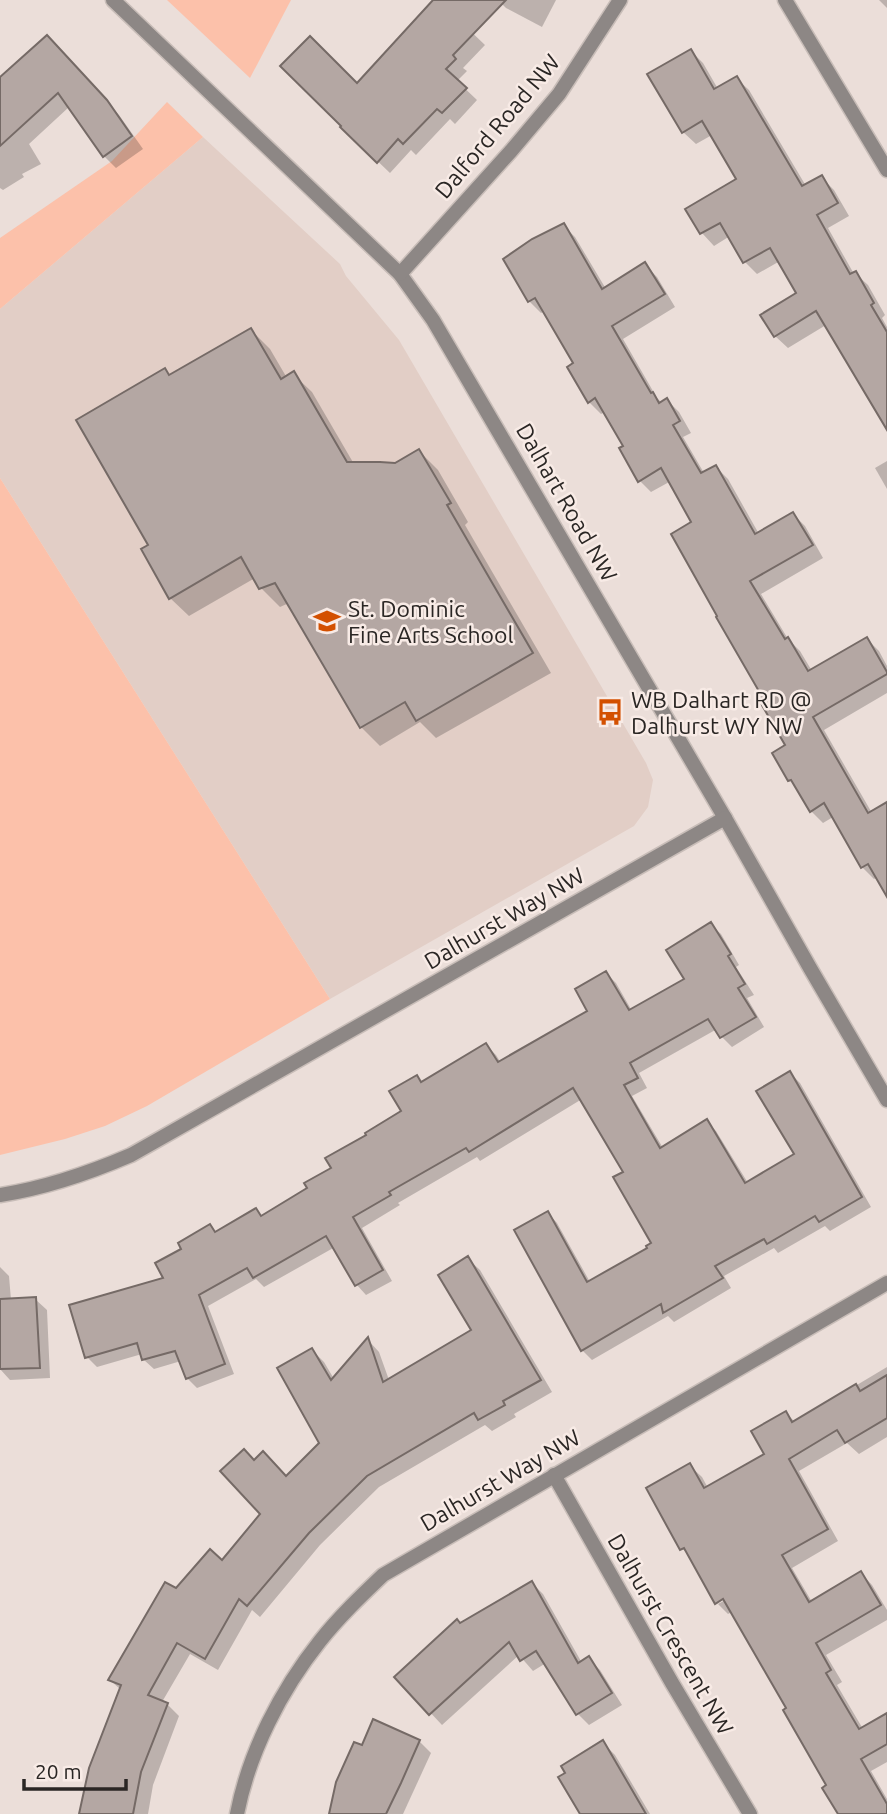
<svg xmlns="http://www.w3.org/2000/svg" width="887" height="1814" viewBox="0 0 887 1814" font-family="Ubuntu,sans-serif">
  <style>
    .built { fill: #e2cec6 }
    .green { fill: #fcc1aa }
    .shadow { fill: #0003 }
    .building { fill: #b4a7a3; stroke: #756a66; stroke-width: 2 }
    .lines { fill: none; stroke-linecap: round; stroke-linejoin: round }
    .street-casing { stroke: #c8bdb8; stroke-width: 17 }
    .street { stroke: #8d8785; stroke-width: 14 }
    .labels { text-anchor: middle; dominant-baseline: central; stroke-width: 5; stroke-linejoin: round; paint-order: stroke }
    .street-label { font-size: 23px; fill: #2a2624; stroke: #f8ebe6 }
    .poi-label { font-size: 23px; fill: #2a2624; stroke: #f8ebe6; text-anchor: start }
  </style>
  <rect width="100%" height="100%" fill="#ebded9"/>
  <path class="built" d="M203,137L340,264L346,276L399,340L646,763L653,780L648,807L634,826L330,999L0,478V309Z"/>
  <g class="green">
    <path d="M167,0H291L250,78Z"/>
    <path d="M167,102L203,137L0,309V238L112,161Z"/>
    <path d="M0,478L330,999L147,1106L105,1126L65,1139L0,1155Z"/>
  </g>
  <g class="shadow">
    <path d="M436,0H438L485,45L463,68L467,71L457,81L477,100L455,124L450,119L416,155L411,150L390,173L342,127L357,85Z"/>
    <path d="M498,0H556L542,27L506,8Z"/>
    <path d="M879,0H887V8Z"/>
    <path d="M59,49L119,115L143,149L116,168L104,156L69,107L29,144L41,164L22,174L24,177L3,190L0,188V79Z"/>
    <path d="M691,51L703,63L718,89L736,78L749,90L806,186L821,177L834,190L849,216L828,228L854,274L855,273L868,285L885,315L882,318L887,327V429L826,325L788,348L775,336L799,293L780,261L757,274L745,262L730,236L714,246L702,233L688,209L738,180L712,135L696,144L683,132Z"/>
    <path d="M563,225L575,237L606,289L645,265L657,277L675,307L623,339L657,398L662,403L667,400L679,412L691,433L683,437L704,473L716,467L728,479L759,534L793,514L805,526L823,558L761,594L788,639L800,651L812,671L867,639L879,651L887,666V693L824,730L872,813L887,804V894L878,877L874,879L862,867L833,817L823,823L811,811L798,788L790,780L787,746L763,694L694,523L671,481L651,492L639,480L625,446L605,412L601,414L589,402L576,364L545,311L541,313L529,301Z"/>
    <path d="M251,330L270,349L287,378L293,374L312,392L354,464L396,465L419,451L438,470L468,522L465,525L551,673L436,738L420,722L380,746L361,727L289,603L280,607L261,588L255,578L189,616L170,598L151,545L164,370L171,377Z"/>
    <path d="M887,461V489L875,468Z"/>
    <path d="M711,925L721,934L739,965L736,967L754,995L747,998L764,1027L732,1047L722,1037L717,1029L639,1073L647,1088L632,1096L663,1148L707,1122L716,1131L748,1183L797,1154L790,1073L800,1083L871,1207L830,1231L825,1226L778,1253L774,1248L724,1276L731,1288L674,1322L668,1316L592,1360L582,1350L548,1213L557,1223L590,1282L649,1248L653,1244L625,1172L582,1099L480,1161L477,1157L398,1203L400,1205L362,1228L392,1281L366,1295L357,1285L335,1247L264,1287L256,1279L208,1306L234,1374L197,1388L187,1378L181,1361L154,1369L144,1360L142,1354L97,1367L87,1357L166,1279L183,1249L210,1227L217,1233L256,1210L263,1217L309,1189L404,1112L416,1077L423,1083L486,1045L496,1055L501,1063L590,1011L606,973L616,983L632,1011L687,980Z"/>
    <path d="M468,1259L480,1270L552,1392L514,1414L516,1417L492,1431L485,1425L379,1487L320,1545L260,1617L252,1610L218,1670L190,1654L162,1702L167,1704L179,1716L153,1785L148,1814H81L121,1690L110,1680L176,1590L222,1562L262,1514L254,1462L286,1478L322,1443L312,1350L324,1362L334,1379L368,1340L379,1352L389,1380L473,1330Z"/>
    <path d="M0,1267L9,1276L11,1300L35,1299L47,1310L50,1378L10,1380L0,1369Z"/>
    <path d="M887,1367V1437L859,1454L847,1443L799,1471L838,1541L792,1568L812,1602L861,1573L872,1585L887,1610V1620L826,1655L842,1682L837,1685L863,1729L887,1715V1762L871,1771L887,1799V1814H840L829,1786L788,1709L732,1612L728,1614L718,1604L731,1597L718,1600V1604L691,1558L682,1548L690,1466L702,1477L708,1488L767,1455L786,1413L795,1422Z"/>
    <path d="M532,1583L543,1594L582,1663L589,1659L600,1670L622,1705L589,1725L578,1714L546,1663L533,1671L519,1655L442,1725L397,1677L459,1625Z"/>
    <path d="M419,1741L431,1753L403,1814H331L363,1747Z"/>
    <path d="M603,1743L615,1755L650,1814H582Z"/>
  </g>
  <g class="building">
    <path d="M433,0H506L453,55L456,59L446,69L467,88L442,113L437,109L403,144L398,139L377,163L340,127L341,126L280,66L310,36L357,83Z"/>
    <path d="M47,35L107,100L132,136L103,157L58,93L0,146V77Z"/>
    <path d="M691,49L714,89L737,76L802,186L822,175L838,203L817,215L850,274L856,271L874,303L871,305L887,332V430L816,311L774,337L760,315L796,293L770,248L743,263L720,223L700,234L685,209L736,179L702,121L682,133L647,74Z"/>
    <path d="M564,223L602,289L645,262L665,294L612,326L651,393L653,392L659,403L667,398L680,421L673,425L701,473L716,465L755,534L793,512L813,545L750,581L785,639L788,637L808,671L867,637L887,672V674L813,717L868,813L887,802V897L868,864L861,868L824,803L810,812L791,780L788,781L772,753L785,745L756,695L760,693L716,617L717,616L671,534L691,522L661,468L638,482L619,448L623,446L595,398L588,403L567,367L573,363L535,298L528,302L503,259L532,239Z"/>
    <path d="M251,328L281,379L294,371L347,462H380L395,463L419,449L451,503L447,505L533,653L416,721L405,702L360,728L275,583L259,589L241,557L169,599L141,549L148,545L76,420L165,368L169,375Z"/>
    <path d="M711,922L731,954L728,956L745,984L738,988L756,1017L720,1038L708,1019L630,1063L638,1078L624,1085L660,1148L707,1119L745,1183L794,1154L756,1091L790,1071L862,1197L819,1222L815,1216L767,1244L764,1239L715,1266L723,1278L663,1313L661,1304L581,1351L514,1230L548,1211L587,1282L647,1248L646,1246L651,1243L613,1177L623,1172L573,1088L469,1152L466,1148L389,1192L391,1195L353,1217L383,1270L355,1286L326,1236L253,1278L247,1268L199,1295L225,1364L186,1379L175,1351L142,1360L137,1343L85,1358L69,1305L163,1278L155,1263L181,1249L178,1243L210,1224L215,1232L256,1208L261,1216L307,1188L304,1183L331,1168L325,1158L366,1135L365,1133L401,1111L389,1091L417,1075L421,1082L486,1043L498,1062L587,1011L575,989L606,971L629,1010L684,979L666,950Z"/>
    <path d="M468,1256L541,1380L503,1401L505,1405L478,1420L474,1413L367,1476L309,1533L247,1606L239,1599L205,1659L177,1643L148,1695L168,1703L141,1772L133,1814H79L89,1768L121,1685L108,1680L165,1582L176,1588L210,1549L222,1560L260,1514L220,1471L244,1449L254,1460L263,1451L286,1476L319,1443L277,1368L312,1348L331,1380L368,1337L383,1382L471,1330L438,1275Z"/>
    <path d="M36,1297L40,1368L0,1369V1299Z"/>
    <path d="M887,1375V1418L845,1443L837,1430L789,1459L828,1529L782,1555L809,1602L861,1571L881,1605L816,1643L831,1670L826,1673L859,1729L887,1713V1744L861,1759L887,1804V1814H838L822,1788L826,1785L783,1710L786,1708L723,1599L715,1604L684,1548L680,1550L646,1488L690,1463L704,1488L764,1454L751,1431L786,1411L792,1422L856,1384L860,1391Z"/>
    <path d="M532,1581L578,1663L589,1656L612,1693L576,1715L536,1651L520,1661L509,1642L429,1715L394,1677L457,1619L460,1623Z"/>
    <path d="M373,1719L420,1740L401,1783L386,1814H329L336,1782L354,1742L362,1745Z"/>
    <path d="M603,1740L646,1814H580L558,1777L565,1773L561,1766Z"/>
  </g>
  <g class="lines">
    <defs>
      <g id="street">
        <path d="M113,0L400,274L433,320L725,818L810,968L887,1100"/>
        <path d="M785,0L887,170"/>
        <path d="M400,274L511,151L559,94L620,0"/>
        <path d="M0,1195C46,1188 89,1173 131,1155L725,818"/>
        <path d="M554,1475L672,1683L750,1814"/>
        <path d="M237,1814C249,1752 281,1690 320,1641C339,1617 361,1596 383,1575L887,1283"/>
      </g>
    </defs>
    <use href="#street" class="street-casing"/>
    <use href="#street" class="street"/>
  </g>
  <defs>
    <symbol id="school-bare" viewBox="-9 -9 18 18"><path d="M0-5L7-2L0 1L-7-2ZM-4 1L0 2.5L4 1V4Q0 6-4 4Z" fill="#d35000" stroke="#f8ebe6" stroke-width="2.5" paint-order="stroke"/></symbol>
    <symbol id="bus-bare" viewBox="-9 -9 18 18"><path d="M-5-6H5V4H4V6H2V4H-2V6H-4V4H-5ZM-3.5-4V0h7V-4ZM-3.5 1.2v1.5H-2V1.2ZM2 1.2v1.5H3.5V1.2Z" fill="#d35000" stroke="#f8ebe6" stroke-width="2.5" paint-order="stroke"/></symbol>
  </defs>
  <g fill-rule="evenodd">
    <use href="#school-bare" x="308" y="602" width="38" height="38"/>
    <use href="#bus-bare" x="591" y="693" width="38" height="38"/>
  </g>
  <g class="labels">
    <g class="street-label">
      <text transform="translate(497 126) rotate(-50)">Dalford Road NW</text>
      <text transform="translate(567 502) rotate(60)">Dalhart Road NW</text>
      <text transform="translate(504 918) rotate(-30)">Dalhurst Way NW</text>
      <text transform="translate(500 1480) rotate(-30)">Dalhurst Way NW</text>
      <text transform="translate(671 1634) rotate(60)">Dalhurst Crescent NW</text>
    </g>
    <g class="poi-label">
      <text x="348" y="608">St. Dominic<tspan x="348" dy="26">Fine Arts School</tspan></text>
      <text x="631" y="699">WB Dalhart RD @<tspan x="631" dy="26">Dalhurst WY NW</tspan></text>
    </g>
  </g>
  <path d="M24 1779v10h102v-10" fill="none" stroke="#2a2624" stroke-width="3.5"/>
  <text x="35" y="1779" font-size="21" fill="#2a2624" stroke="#f8ebe6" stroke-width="5" paint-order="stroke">20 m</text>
</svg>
